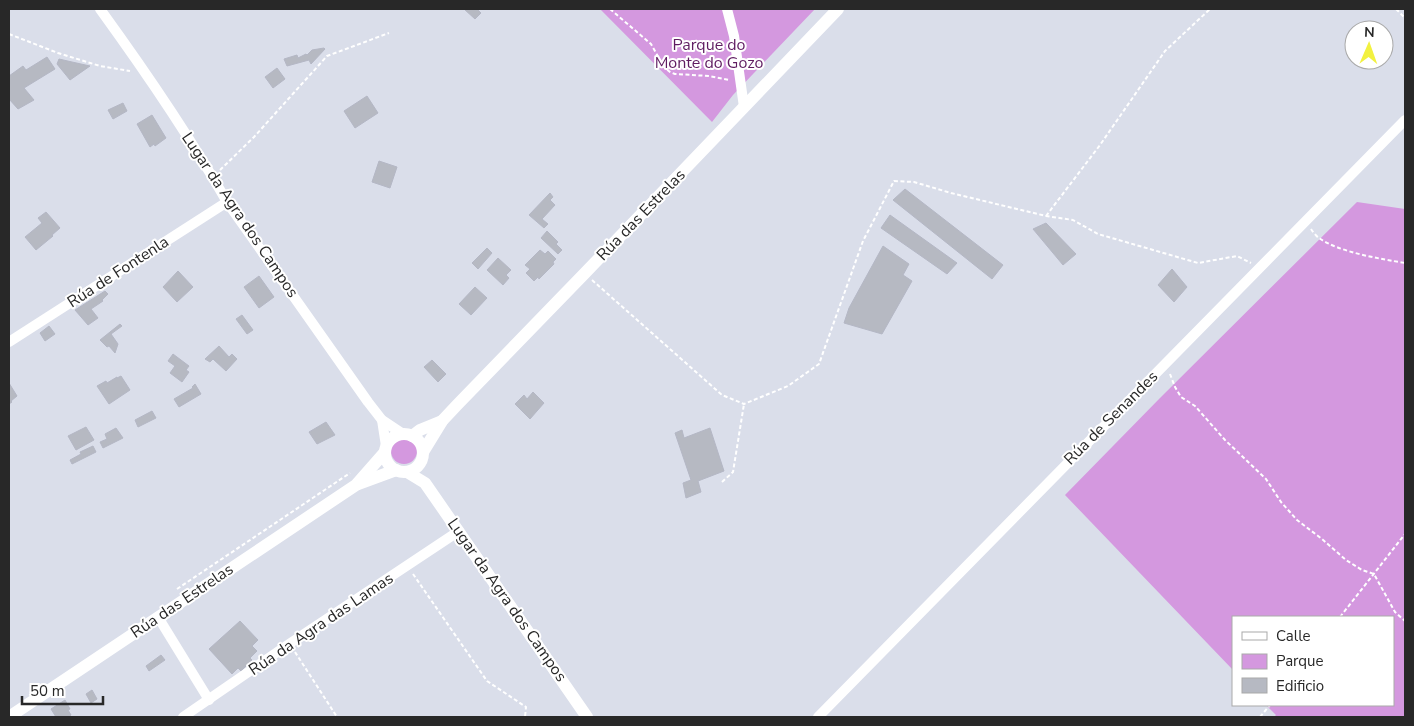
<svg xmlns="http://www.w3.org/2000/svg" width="1414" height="726" viewBox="0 0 1414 726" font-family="'Nunito Sans',sans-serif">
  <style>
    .green { fill: #d498df }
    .building { fill: #b6b9c2; stroke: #b4b7c5 }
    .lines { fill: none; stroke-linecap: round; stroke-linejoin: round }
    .path { stroke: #fff; stroke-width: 2; stroke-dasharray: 4 2.5; stroke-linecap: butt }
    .minor { stroke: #fff; stroke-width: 10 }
    .tertiary { stroke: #fff; stroke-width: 12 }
    .labels { text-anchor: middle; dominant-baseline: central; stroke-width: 4; stroke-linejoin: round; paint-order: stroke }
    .park-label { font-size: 16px; fill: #5f1c61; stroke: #fff }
    .street-label { font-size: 16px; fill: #282828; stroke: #fff }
  </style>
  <rect width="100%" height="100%" fill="#dadeea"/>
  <g class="green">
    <path d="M600,9H815L733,95L712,122Z"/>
    <path d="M1357,202L1405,209V717H1274L1276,715L1266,705H1393V617H1233V670L1065,495L1160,398Z"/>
    <circle cx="404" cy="451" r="13"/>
  </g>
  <g class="building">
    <path d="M464,9H477L481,13L475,19Z"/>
    <path d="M324,48L325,49L311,64L309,60L287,66L284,59L297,55L298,58L306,54L307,55L312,50Z"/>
    <path d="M47,57L55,69L24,88L34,100L18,109L9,99V76L23,66L26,70Z"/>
    <path d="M59,59L72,62L90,66L70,80L57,64Z"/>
    <path d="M277,68L285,79L273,88L265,77Z"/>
    <path d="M367,96L378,113L355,128L344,111Z"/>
    <path d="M123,103L127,111L113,119L108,110Z"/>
    <path d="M152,115L166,138L155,146L154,144L150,147L137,124Z"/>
    <path d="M379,161L397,167L390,188L372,182Z"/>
    <path d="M905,189L1003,265L992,279L893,200Z"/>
    <path d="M550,193L553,197L550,200L555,205L542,219L548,224L544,228L529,215Z"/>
    <path d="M46,212L60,228L52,235L53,236L36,250L25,237L42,223L38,218Z"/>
    <path d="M890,215L957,263L947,274L881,228Z"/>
    <path d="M1046,223L1076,254L1063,265L1033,229Z"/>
    <path d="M547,231L558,242L556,244L562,250L558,254L541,238Z"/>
    <path d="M883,246L909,264L903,275L912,281L882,334L844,323L849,308Z"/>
    <path d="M487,248L492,253L478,269L472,263Z"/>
    <path d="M540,250L545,254L548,251L556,259L553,262L554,264L539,279L538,277L534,281L526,273L530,269L525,265Z"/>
    <path d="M498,258L511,270L506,275L509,278L503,285L487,270Z"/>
    <path d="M1172,269L1187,287L1174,302L1158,285Z"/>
    <path d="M178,271L193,287L177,302L163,287Z"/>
    <path d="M259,276L274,297L259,308L244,287Z"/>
    <path d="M475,287L487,298L471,315L459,304Z"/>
    <path d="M105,291L108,294L102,300L103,301L91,309L98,318L88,325L75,310Z"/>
    <path d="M242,315L253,330L247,334L236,319Z"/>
    <path d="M120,324L122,326L111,334L118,344L115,353L109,346L107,347L100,340Z"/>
    <path d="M49,326L55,334L45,341L40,333Z"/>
    <path d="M219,346L229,357L232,354L237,359L226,371L213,359L210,362L205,359Z"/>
    <path d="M173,354L189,366L186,370L189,372L182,382L170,373L175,366L168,361Z"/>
    <path d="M432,360L446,374L438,382L424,367Z"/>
    <path d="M121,376L130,390L109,404L97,386L106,381L107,383L117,377V378Z"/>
    <path d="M9,383L17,396L11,401L12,402L9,404Z"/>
    <path d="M195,384L201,394L179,407L174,399L193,388L192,387Z"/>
    <path d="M533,392L544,403L530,419L515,404L524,395L527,399Z"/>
    <path d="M152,411L156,418L138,427L135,420Z"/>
    <path d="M326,422L335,435L317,444L309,432Z"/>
    <path d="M86,427L94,440L76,450L68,436Z"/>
    <path d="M116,428L123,438L103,448L100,442L107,439L105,434Z"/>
    <path d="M710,428L724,471L698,481L701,492L686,498L683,483L691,480L675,433L682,430L684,438Z"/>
    <path d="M93,446L96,452L72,464L70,460L81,454L80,452Z"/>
    <path d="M240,621L258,640L252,646L257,651L250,658L252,660L241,671L238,668L232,674L209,649Z"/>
    <path d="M161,655L165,660L149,671L146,666Z"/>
    <path d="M92,690L97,699L91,703L86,694Z"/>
    <path d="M65,700L70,709L68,710L71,715L68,717H60L59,716L56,717L51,709Z"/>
  </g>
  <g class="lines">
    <g class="path">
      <path d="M610,9L651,44L664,67L670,72L675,74L709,76L729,80"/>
      <path d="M1396,9L1405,18"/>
      <path d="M9,34L58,53L100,66L130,71"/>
      <path d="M220,170L254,137L327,56L389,33"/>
      <path d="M1046,216L1100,145L1165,51L1210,9"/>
      <path d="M1311,229C1313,232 1316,236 1319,238C1338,252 1381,259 1405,263"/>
      <path d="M592,280L722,395L744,404L788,386L819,364L863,241L894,181L914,182L951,193L1046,216L1073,220L1098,234L1198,263L1237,256L1251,263"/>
      <path d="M1170,374L1175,387L1181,397L1195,406L1225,440L1266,479L1281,502L1297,520L1322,539L1346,560L1362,570L1374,574L1395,612L1405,621"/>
      <path d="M722,482L733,472L744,404"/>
      <path d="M413,574L487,681L526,707L525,717"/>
      <path d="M177,589L350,473"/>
      <path d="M1340,617L1405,534"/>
      <path d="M295,652L337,717"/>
      <path d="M1260,717L1270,705"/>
    </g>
    <g class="minor">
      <path d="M100,9C145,71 189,135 227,202L368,402L382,420L403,434"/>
      <path d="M727,9L734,36L744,107"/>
      <path d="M9,342L227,202"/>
      <path d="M382,420L386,446"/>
      <path d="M158,617L209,700"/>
      <path d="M183,717L289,644L459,531"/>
      <path d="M818,717L1405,120"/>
    </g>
    <g class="tertiary">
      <circle cx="404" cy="453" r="19"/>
      <path d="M412,436L420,430L442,421"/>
      <path d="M423,452L442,421L457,405L585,273L838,9"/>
      <path d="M407,472L425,483L587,717"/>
      <path d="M358,484L396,470"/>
      <path d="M9,717L356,485L385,452"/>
    </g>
  </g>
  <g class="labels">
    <g class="park-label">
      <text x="709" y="45">Parque do<tspan x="709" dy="18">Monte do Gozo</tspan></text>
    </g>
    <g class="street-label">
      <text transform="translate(240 215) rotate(56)">Lugar da Agra dos Campos</text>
      <text transform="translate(641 215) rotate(-46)">Rúa das Estrelas</text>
      <text transform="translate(118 272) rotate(-33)">Rúa de Fontenla</text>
      <text transform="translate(1111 418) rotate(-45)">Rúa de Senandes</text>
      <text transform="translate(507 600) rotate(55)">Lugar da Agra dos Campos</text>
      <text transform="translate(182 601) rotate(-34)">Rúa das Estrelas</text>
      <text transform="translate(321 624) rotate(-34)">Rúa da Agra das Lamas</text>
    </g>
  </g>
  <rect width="1414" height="726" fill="none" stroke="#282828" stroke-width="20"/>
  <rect x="1232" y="616" width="162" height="90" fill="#ffffff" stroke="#a9a9a9"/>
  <rect x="1242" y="632" width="25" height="8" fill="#ffffff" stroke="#a9a9a9"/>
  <text x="1276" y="641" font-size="15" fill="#282828">Calle</text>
  <rect x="1242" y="654" width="25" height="15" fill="#d498df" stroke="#a9a9a9"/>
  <text x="1276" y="666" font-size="15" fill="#282828">Parque</text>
  <rect x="1242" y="678" width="25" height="15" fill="#b6b9c2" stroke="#a9a9a9"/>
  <text x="1276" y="691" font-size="15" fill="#282828">Edificio</text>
  <g transform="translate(1369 45) rotate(2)"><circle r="24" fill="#ffffff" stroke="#a9a9a9"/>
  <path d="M0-4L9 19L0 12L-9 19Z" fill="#f2f140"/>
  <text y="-8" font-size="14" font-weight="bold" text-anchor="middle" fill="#282828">N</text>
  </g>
  <path d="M22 696v8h81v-8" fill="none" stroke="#282828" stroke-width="2.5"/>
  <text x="30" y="696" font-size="15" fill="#282828" stroke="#ffffff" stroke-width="4" paint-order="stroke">50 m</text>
</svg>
